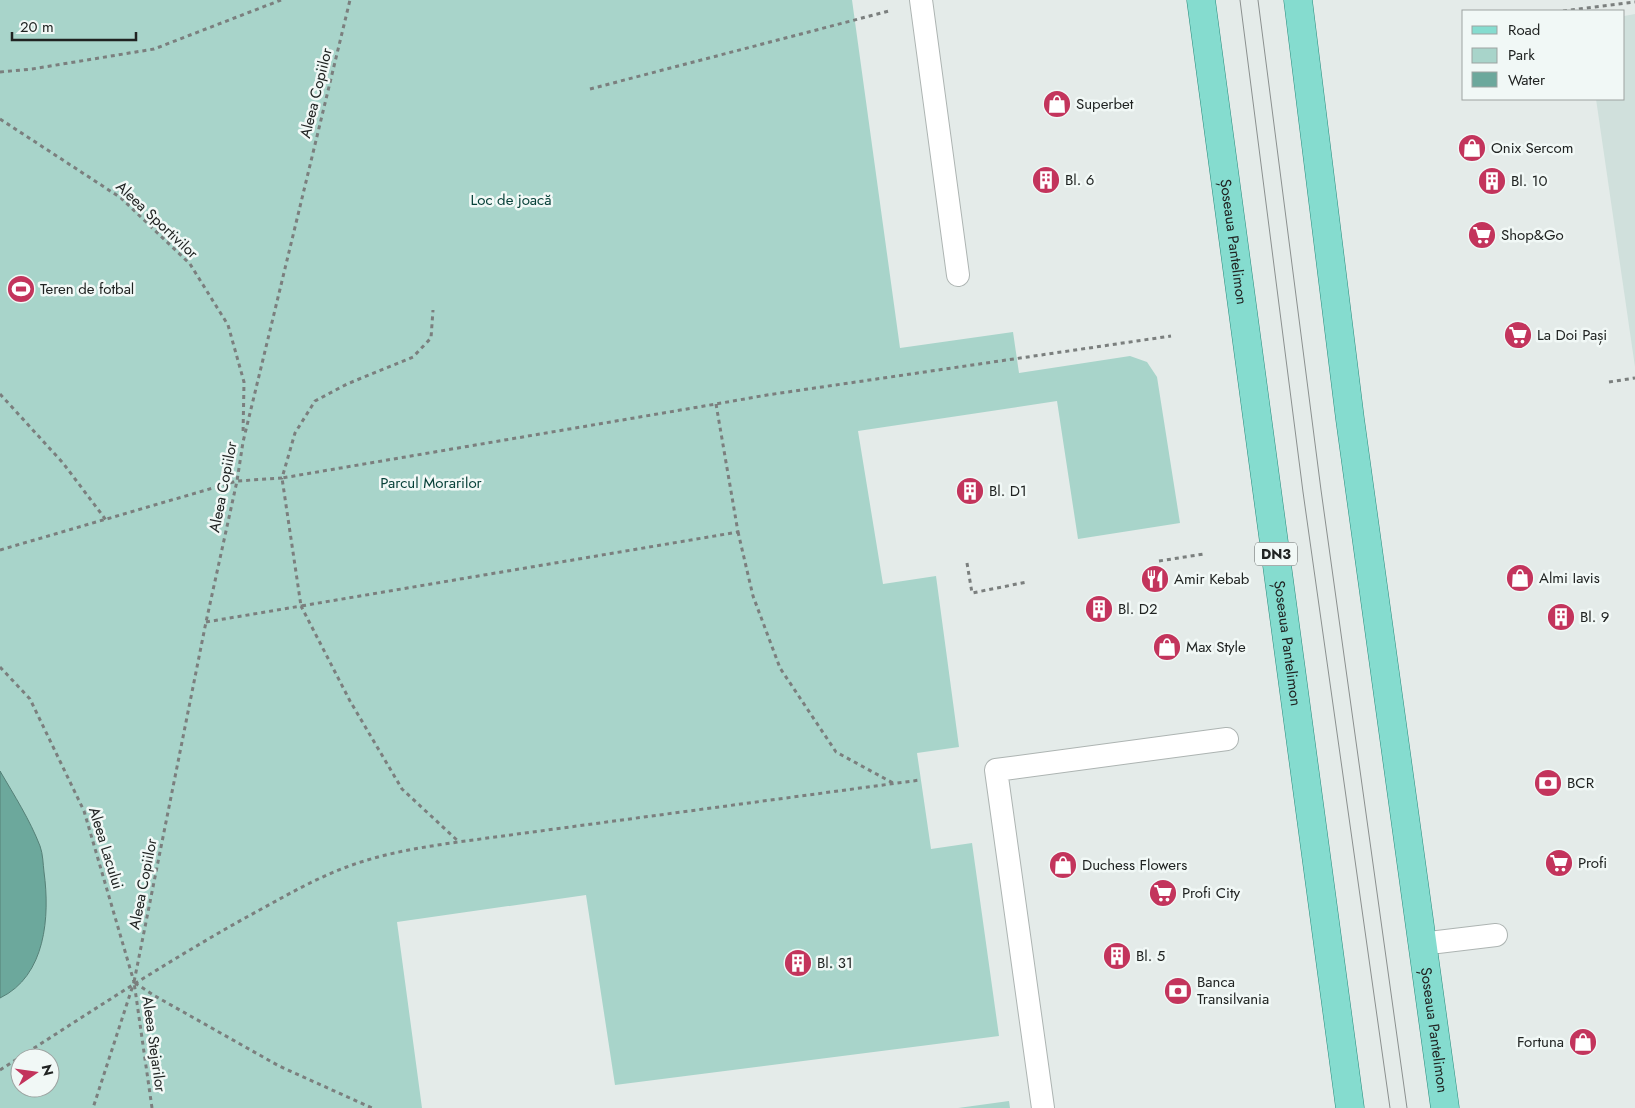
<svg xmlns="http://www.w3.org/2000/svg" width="1635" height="1108" viewBox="0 0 1635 1108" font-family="Jost,sans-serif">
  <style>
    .built { fill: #d0e0dc }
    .green { fill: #a8d4ca; fill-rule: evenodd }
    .water { fill: #6ca89c; stroke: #558077 }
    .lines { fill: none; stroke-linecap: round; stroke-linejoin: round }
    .lane-casing { stroke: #adb4b2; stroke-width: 24 }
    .primary-casing { stroke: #2c8c7e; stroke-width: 29 }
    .path { stroke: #7b7f7e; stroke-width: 3; stroke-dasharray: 4 4; stroke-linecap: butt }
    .lane { stroke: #fff; stroke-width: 22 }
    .primary { stroke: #85dccf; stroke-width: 28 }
    .tram { stroke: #8b908f; stroke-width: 1 }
    .labels { text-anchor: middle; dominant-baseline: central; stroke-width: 5; stroke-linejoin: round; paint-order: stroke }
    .shield { fill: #f1f8f6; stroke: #5f6362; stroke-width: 1 }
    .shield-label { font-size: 14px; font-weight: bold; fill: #202322 }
    .street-label { font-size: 15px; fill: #202322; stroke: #f1f8f6 }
    .poi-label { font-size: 15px; fill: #202322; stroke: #f1f8f6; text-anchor: start }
    .park-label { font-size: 15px; fill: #084139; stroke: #f1f8f6 }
  </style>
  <rect width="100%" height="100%" fill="#e4ebe9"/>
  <path class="built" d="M1635,14V367L1596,99H1624V16Z"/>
  <g class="green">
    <path d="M0,0H852L900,348L1013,332L1019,373L1130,356L1147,362L1157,377L1180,523L1078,539L1057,401L858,431L883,584L936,576L959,747L917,753L931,849L972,843L999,1036L615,1085L586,895L397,922L422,1108H0ZM20,1058H50V1088H20Z"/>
    <path d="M1009,1101L1010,1108H958Z"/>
  </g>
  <path class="water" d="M0,771C14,795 30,820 40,846C43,854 43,864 44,872C50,916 46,976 0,998Z"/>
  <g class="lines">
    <defs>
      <g id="lane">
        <path d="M921,0L958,275"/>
        <path d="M1421,944L1496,935"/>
        <path d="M1043,1108L996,770L1227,739"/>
      </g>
      <g id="primary">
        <path id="s1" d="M1201,0L1350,1108"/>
        <path id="s2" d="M1298,0L1350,419L1445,1108"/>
      </g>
    </defs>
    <use href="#lane" class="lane-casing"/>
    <use href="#primary" class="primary-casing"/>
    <g class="path">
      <path d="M1563,11L1635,2"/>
      <path d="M0,72L32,69L154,49L281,0"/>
      <path d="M590,89L889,11"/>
      <path d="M0,119L121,198L190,264L228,325L244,382L243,435"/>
      <path d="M1609,382L1635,378"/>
      <path d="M0,394L63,463L106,520"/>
      <path d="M716,404L738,532L301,606L282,478L716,404L767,395L1171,336"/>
      <path d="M738,532L753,596L780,668L836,752L893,783"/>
      <path d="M0,550L237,481L282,478L295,433L315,401L347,384L413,357L431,338L433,310"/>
      <path d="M1159,561L1204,554"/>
      <path d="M967,563L972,593L1027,582"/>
      <path d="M206,622L301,606L350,701L402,789L458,841"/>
      <path d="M0,667L30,699L84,811L134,982L93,1108"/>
      <path d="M135,983L155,996L279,1066L372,1108"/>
      <path d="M0,1070C81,1018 161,965 245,918C282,898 318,876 358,863C391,852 424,847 458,842L920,780"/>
      <path d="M152,1108L134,982L206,622L237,481L243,442L350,0"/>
    </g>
    <use href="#lane" class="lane"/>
    <use href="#primary" class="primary"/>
    <g class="tram">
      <path d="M1240,0L1303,492L1390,1108"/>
      <path d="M1258,0L1321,490L1407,1108"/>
    </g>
  </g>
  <defs>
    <symbol id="shop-disc" viewBox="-11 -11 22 22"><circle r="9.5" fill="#c3345c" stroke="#f1f8f6"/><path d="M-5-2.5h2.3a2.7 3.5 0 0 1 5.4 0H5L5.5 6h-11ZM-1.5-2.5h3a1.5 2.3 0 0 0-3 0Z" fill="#fff"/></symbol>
    <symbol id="building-disc" viewBox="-11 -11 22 22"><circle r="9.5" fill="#c3345c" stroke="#f1f8f6"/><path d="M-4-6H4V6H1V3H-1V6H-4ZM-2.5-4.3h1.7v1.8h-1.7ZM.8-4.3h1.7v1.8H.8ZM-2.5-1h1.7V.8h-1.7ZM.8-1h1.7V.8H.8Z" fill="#fff"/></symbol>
    <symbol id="supermarket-disc" viewBox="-11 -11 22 22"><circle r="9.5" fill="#c3345c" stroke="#f1f8f6"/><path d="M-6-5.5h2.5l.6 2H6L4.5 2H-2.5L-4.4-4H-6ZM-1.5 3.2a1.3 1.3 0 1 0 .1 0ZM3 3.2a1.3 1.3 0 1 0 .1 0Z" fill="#fff"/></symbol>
    <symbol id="stadium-disc" viewBox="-11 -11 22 22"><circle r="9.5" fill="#c3345c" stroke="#f1f8f6"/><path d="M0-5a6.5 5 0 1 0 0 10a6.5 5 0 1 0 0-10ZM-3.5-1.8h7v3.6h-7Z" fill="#fff"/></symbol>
    <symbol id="restaurant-disc" viewBox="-11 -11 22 22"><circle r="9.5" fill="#c3345c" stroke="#f1f8f6"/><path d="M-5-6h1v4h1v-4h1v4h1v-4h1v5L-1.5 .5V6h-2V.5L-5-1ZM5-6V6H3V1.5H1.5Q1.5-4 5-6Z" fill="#fff"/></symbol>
    <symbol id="bank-disc" viewBox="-11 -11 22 22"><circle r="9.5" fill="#c3345c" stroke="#f1f8f6"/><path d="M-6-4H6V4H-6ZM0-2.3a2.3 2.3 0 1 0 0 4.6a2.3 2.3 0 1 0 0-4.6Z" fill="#fff"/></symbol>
  </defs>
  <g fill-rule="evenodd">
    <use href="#shop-disc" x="1041" y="88" width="32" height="32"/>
    <use href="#shop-disc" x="1456" y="132" width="32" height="32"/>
    <use href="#building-disc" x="1030" y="164" width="32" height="32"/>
    <use href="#building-disc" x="1476" y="165" width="32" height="32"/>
    <use href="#supermarket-disc" x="1466" y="219" width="32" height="32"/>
    <use href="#stadium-disc" x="5" y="273" width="32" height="32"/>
    <use href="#supermarket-disc" x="1502" y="319" width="32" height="32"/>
    <use href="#building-disc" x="954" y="475" width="32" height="32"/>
    <use href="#shop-disc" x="1504" y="562" width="32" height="32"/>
    <use href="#restaurant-disc" x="1139" y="563" width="32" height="32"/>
    <use href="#building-disc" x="1083" y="593" width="32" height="32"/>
    <use href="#building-disc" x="1545" y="601" width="32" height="32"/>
    <use href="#shop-disc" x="1151" y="631" width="32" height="32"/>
    <use href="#bank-disc" x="1532" y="767" width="32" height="32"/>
    <use href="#supermarket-disc" x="1543" y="847" width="32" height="32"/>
    <use href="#shop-disc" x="1047" y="849" width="32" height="32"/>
    <use href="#supermarket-disc" x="1147" y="877" width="32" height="32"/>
    <use href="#building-disc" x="1101" y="940" width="32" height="32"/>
    <use href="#building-disc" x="782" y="947" width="32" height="32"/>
    <use href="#bank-disc" x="1162" y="975" width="32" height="32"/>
    <use href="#shop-disc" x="1567" y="1026" width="32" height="32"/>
  </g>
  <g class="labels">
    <rect class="shield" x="1255" y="542.5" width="42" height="23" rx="4"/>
    <g class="shield-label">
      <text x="1276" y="554">DN3</text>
    </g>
    <g class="street-label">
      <text transform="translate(316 93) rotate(-76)">Aleea Copiilor</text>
      <text transform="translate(157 220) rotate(43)">Aleea Sportivilor</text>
      <text stroke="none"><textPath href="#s1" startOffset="244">Șoseaua Pantelimon</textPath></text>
      <text transform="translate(223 487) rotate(-79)">Aleea Copiilor</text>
      <text stroke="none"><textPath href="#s1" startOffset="649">Șoseaua Pantelimon</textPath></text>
      <text transform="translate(106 848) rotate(73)">Aleea Lacului</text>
      <text transform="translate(143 884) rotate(-79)">Aleea Copiilor</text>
      <text stroke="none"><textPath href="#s2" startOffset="1039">Șoseaua Pantelimon</textPath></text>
      <text transform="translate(154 1044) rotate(82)">Aleea Stejarilor</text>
    </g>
    <g class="poi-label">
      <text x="1076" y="104">Superbet</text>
      <text x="1491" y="148">Onix Sercom</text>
      <text x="1065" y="180">Bl. 6</text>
      <text x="1511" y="181">Bl. 10</text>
      <text x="1501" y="235">Shop&amp;Go</text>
      <text x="40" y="289">Teren de fotbal</text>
      <text x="1537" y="335">La Doi Pași</text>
      <text x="989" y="491">Bl. D1</text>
      <text x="1539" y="578">Almi Iavis</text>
      <text x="1174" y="579">Amir Kebab</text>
      <text x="1118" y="609">Bl. D2</text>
      <text x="1580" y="617">Bl. 9</text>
      <text x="1186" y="647">Max Style</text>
      <text x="1567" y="783">BCR</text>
      <text x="1578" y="863">Profi</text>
      <text x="1082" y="865">Duchess Flowers</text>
      <text x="1182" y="893">Profi City</text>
      <text x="1136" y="956">Bl. 5</text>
      <text x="817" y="963">Bl. 31</text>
      <text x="1197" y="982">Banca<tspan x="1197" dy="17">Transilvania</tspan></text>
      <text x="1564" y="1042" text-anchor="end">Fortuna</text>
    </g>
    <g class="park-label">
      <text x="511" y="200">Loc de joacă</text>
      <text x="431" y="483">Parcul Morarilor</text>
    </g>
  </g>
  <rect x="1462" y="10" width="162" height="90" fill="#f1f8f6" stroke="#9da3a1"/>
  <rect x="1472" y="26" width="25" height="8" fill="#85dccf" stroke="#9da3a1"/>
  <text x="1508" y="35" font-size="15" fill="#202322">Road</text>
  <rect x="1472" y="48" width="25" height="15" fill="#a8d4ca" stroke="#9da3a1"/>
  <text x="1508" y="60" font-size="15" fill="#202322">Park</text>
  <rect x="1472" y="72" width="25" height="15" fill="#6ca89c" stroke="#9da3a1"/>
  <text x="1508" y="85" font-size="15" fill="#202322">Water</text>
  <g transform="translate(35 1073) rotate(77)"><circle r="24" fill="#f1f8f6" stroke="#9da3a1"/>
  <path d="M0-4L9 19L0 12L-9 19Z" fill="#c3345c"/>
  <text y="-8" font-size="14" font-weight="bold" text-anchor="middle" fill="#202322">N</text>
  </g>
  <path d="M12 32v8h124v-8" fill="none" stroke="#202322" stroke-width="2.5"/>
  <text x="20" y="32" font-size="15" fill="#202322" stroke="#f1f8f6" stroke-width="4" paint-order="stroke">20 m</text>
</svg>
